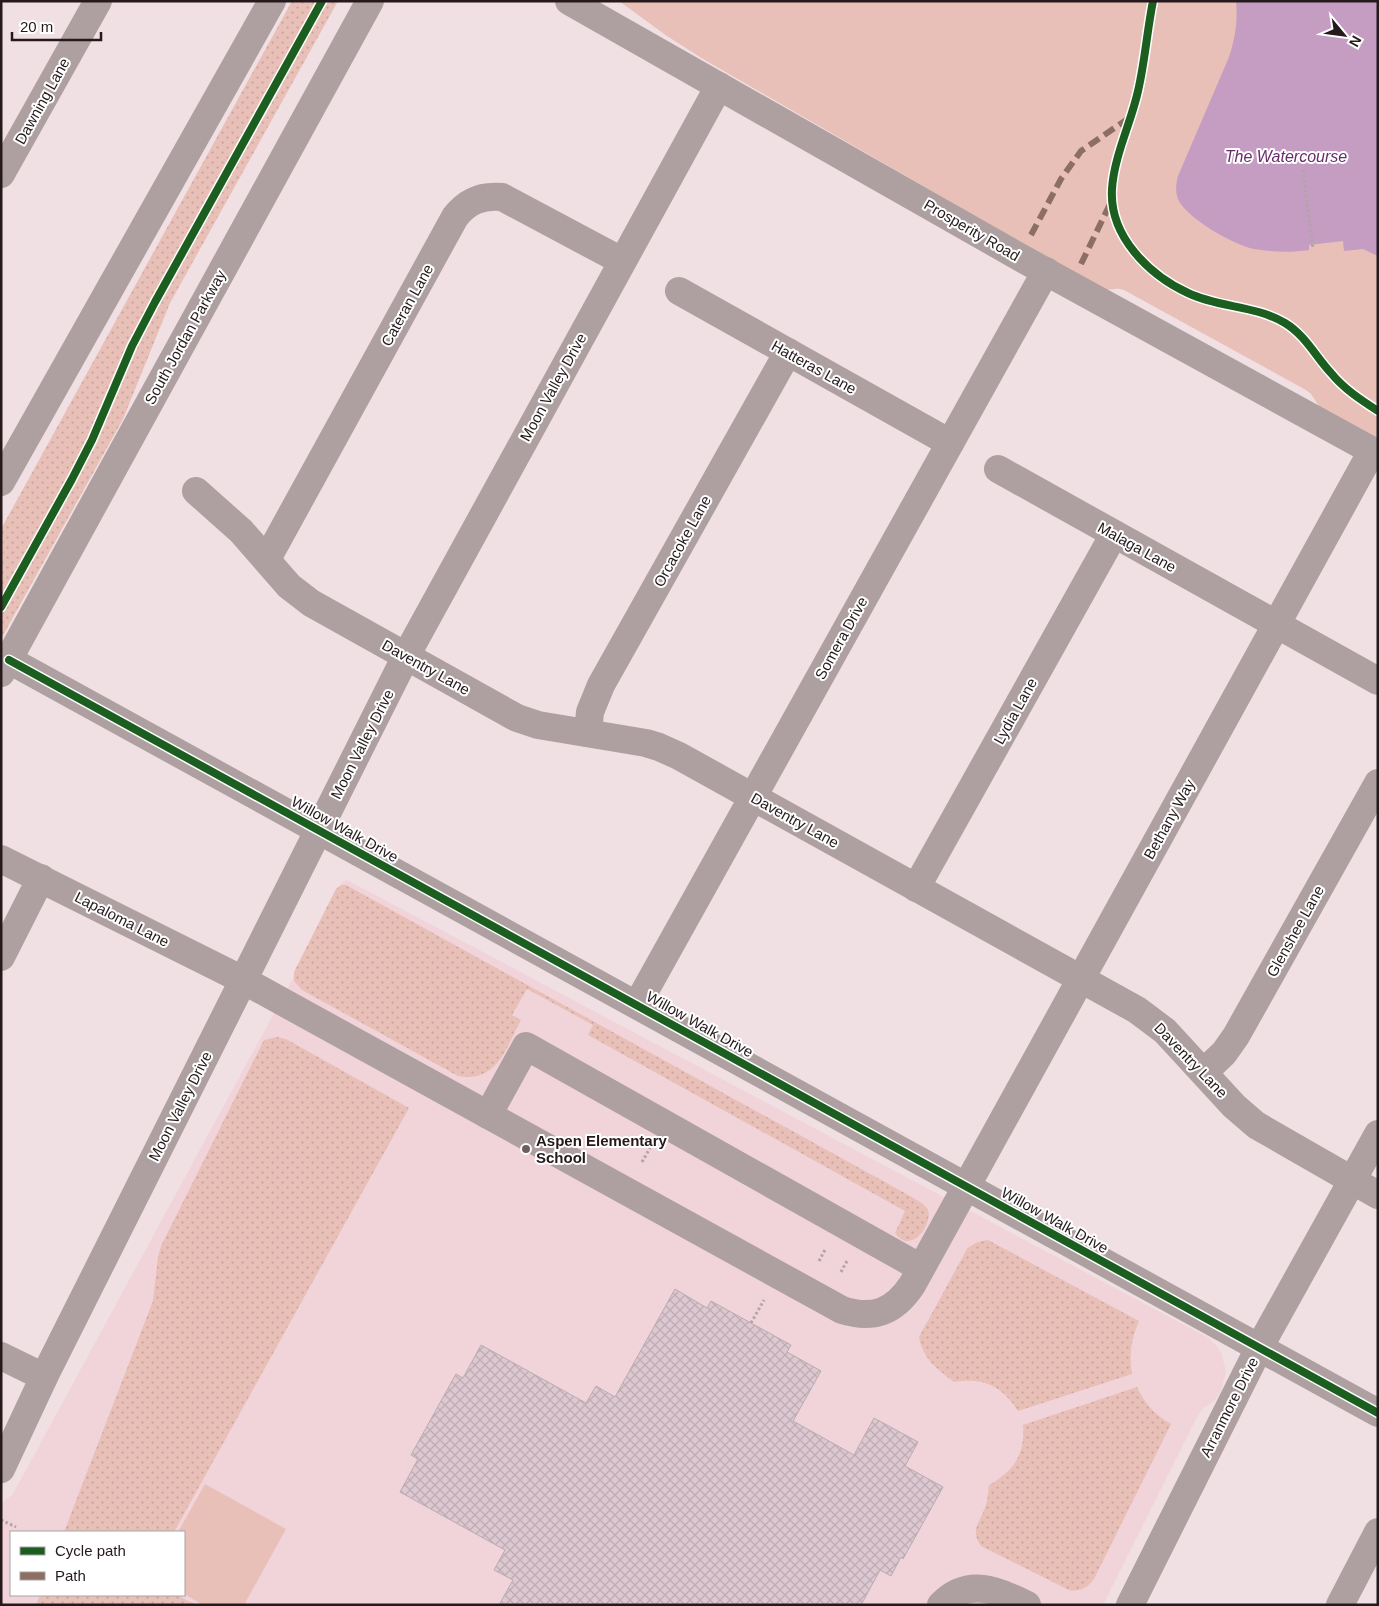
<svg xmlns="http://www.w3.org/2000/svg" width="1379" height="1606" viewBox="0 0 1379 1606" font-family="Arial,sans-serif">
  <style>
    .built { fill: #f1d3da; fill-rule: evenodd }
    .grass { fill: url(#grass-dots) }
    .park { fill: #e8c0b7 }
    .water { fill: #c59cc2 }
    .building { fill: url(#building-cross-hatch); stroke: #b9acb0 }
    .lines { fill: none; stroke-linecap: round; stroke-linejoin: round }
    .path { stroke: #b1a5a7; stroke-width: 3; stroke-dasharray: 2.5 2.5; stroke-linecap: butt }
    .minor { stroke: #aea0a1; stroke-width: 28 }
    .quiet { stroke: #8d6e63; stroke-width: 6; stroke-dasharray: 12 6; stroke-linecap: butt }
    .cycleway-casing { stroke: #fff; stroke-width: 11 }
    .cycleway { stroke: #1b5e20; stroke-width: 8 }
    .poi-dot { fill: #6c5e62; stroke: #fff; stroke-width: 2 }
    .labels { text-anchor: middle; dominant-baseline: central; stroke-width: 4; stroke-linejoin: round; paint-order: stroke }
    .street-label { font-size: 15px; fill: #25191c; stroke: #fff }
    .poi-label { font-size: 15px; font-weight: bold; fill: #25191c; stroke: #fff; text-anchor: start }
    .water-label { font-size: 16px; font-style: italic; fill: #682b6b; stroke: #fff }
  </style>
  <defs>
    <pattern id="grass-dots" width="8" height="8" patternUnits="userSpaceOnUse" patternTransform="scale(1.25)"><rect width="8" height="8" fill="#e8c0b7"/><path d="M2 2h.1M6 6h.1" fill="none" stroke="#c7a49d" stroke-width="1.8" stroke-linecap="round"/></pattern>
    <pattern id="building-cross-hatch" width="8" height="8" patternUnits="userSpaceOnUse" patternTransform="scale(1.25)"><rect width="8" height="8" fill="#ddc8d1"/><path d="M0 0l8 8M0 8l8-8" fill="none" stroke="#beabb3"/></pattern>
  </defs>
  <rect width="100%" height="100%" fill="#f0dfe3"/>
  <path class="built" d="M347,880L1207,1337L1215,1344L1221,1352L1226,1372L1220,1393L1213,1402L1203,1408L1197,1417L1103,1605H1V1504L13,1494L303,960L342,882ZM11,1532H184V1595H11Z"/>
  <g class="grass">
    <path d="M292,1H338L170,303L123,419L1,639V529Z"/>
    <path d="M341,885H346L912,1197C918,1201 925,1204 928,1210C933,1224 911,1256 895,1233L905,1211L588,1035L593,1025L527,989L512,1015L521,1020C505,1049 498,1083 458,1076L302,990L294,981V972L336,889Z"/>
    <path d="M277,1037L286,1039L409,1108L174,1532H64L153,1301L158,1257L161,1246L264,1040Z"/>
    <path d="M988,1240L1139,1321C1131,1339 1129,1355 1132,1374L1018,1411C1002,1386 984,1377 954,1382C937,1369 923,1359 919,1337L967,1249C974,1243 979,1241 988,1240Z"/>
    <path d="M1137,1387C1145,1404 1155,1415 1171,1424L1094,1579C1087,1588 1080,1592 1069,1590L981,1546C969,1530 981,1521 986,1505C988,1498 988,1491 989,1485C1015,1470 1025,1454 1023,1425Z"/>
    <path d="M40,1595H177L196,1605H36Z"/>
  </g>
  <g class="park">
    <path d="M619,1H1378V442L1321,409L1311,394L1306,390L1124,290C1114,286 1108,293 1098,287L703,59L667,36Z"/>
    <path d="M205,1484L286,1529L244,1605H203L184,1594V1532H178Z"/>
  </g>
  <path class="water" d="M1236,1H1378V256L1363,249L1344,251L1343,241L1309,245V250C1290,253 1273,252 1254,249C1234,245 1186,218 1178,199C1175,191 1176,184 1178,176L1229,57C1235,39 1238,21 1236,1Z"/>
  <path class="building" d="M675,1289L707,1308L711,1301L791,1345L787,1352L821,1371L793,1421L854,1455L874,1418L918,1442L905,1466L943,1487L903,1559L901,1557L891,1576L880,1570L861,1605H499L513,1580L494,1570L505,1550L400,1492L418,1459L411,1455L456,1374L463,1378L481,1345L586,1403L596,1386L615,1397Z"/>
  <g class="lines">
    <g class="path">
      <path d="M1303,170L1313,249"/>
      <path d="M642,1162L650,1148"/>
      <path d="M819,1261L826,1248"/>
      <path d="M841,1272L848,1259"/>
      <path d="M751,1323L764,1300"/>
      <path d="M1,1520L16,1527"/>
    </g>
    <g class="minor">
      <path d="M569,1L1023,259L1378,454"/>
      <path d="M1,174L98,1"/>
      <path d="M679,291L950,443"/>
      <path d="M998,469L1378,681"/>
      <path d="M1,482L272,1"/>
      <path d="M196,491L241,531L289,586L311,603L517,718L538,725L646,743L659,747L679,756L1137,1010L1165,1031L1234,1106L1256,1125L1378,1195"/>
      <path d="M267,559L455,217C467,201 482,195 502,197L622,261"/>
      <path d="M9,660L1378,1413"/>
      <path d="M1,673L370,1"/>
      <path d="M588,733L590,712L601,685L788,352"/>
      <path d="M1,859L243,980L842,1310C873,1320 894,1312 912,1285L1372,451"/>
      <path d="M916,888L1114,534"/>
      <path d="M1,957L41,878"/>
      <path d="M637,1005L1046,271"/>
      <path d="M1204,1072L1224,1053L1236,1036L1378,783"/>
      <path d="M488,1115L526,1046L921,1268"/>
      <path d="M1,1356L44,1377"/>
      <path d="M1,1469L44,1377L406,656L719,86"/>
      <path d="M941,1605C968,1577 998,1590 1027,1605"/>
      <path d="M1130,1605L1259,1348L1378,1134"/>
      <path d="M1340,1605L1378,1532"/>
    </g>
    <g class="quiet">
      <path d="M1031,235L1061,179L1081,151L1129,118"/>
      <path d="M1081,264L1111,202"/>
    </g>
    <defs>
      <g id="cycleway">
        <path d="M1153,1C1147,31 1145,61 1138,91C1131,123 1114,156 1112,189C1109,236 1149,275 1188,293C1219,308 1255,305 1285,323C1305,335 1316,357 1331,373C1344,389 1361,400 1378,411"/>
        <path d="M1,607L72,479L92,440L132,346L155,302L322,1"/>
        <path d="M9,660L1378,1413"/>
      </g>
    </defs>
    <use href="#cycleway" class="cycleway-casing"/>
    <use href="#cycleway" class="cycleway"/>
  </g>
  <circle class="poi-dot" cx="526" cy="1149" r="5"/>
  <g class="labels">
    <g class="street-label">
      <text transform="translate(42 101) rotate(-61)">Dawning Lane</text>
      <text transform="translate(972 230) rotate(30)">Prosperity Road</text>
      <text transform="translate(407 305) rotate(-61)">Cateran Lane</text>
      <text transform="translate(185 337) rotate(-61)">South Jordan Parkway</text>
      <text transform="translate(814 367) rotate(29)">Hatteras Lane</text>
      <text transform="translate(553 387) rotate(-61)">Moon Valley Drive</text>
      <text transform="translate(682 541) rotate(-61)">Orcacoke Lane</text>
      <text transform="translate(1137 547) rotate(29)">Malaga Lane</text>
      <text transform="translate(841 638) rotate(-61)">Somera Drive</text>
      <text transform="translate(426 667) rotate(29)">Daventry Lane</text>
      <text transform="translate(1015 711) rotate(-61)">Lydia Lane</text>
      <text transform="translate(362 744) rotate(-63)">Moon Valley Drive</text>
      <text transform="translate(1169 819) rotate(-61)">Bethany Way</text>
      <text transform="translate(795 820) rotate(29)">Daventry Lane</text>
      <text transform="translate(345 829) rotate(29)">Willow Walk Drive</text>
      <text transform="translate(122 919) rotate(27)">Lapaloma Lane</text>
      <text transform="translate(1295 931) rotate(-61)">Glenshee Lane</text>
      <text transform="translate(700 1024) rotate(29)">Willow Walk Drive</text>
      <text transform="translate(1191 1060) rotate(46)">Daventry Lane</text>
      <text transform="translate(180 1106) rotate(-63)">Moon Valley Drive</text>
      <text transform="translate(1055 1220) rotate(29)">Willow Walk Drive</text>
      <text transform="translate(1229 1407) rotate(-63)">Arranmore Drive</text>
    </g>
    <g class="poi-label">
      <text x="536" y="1140">Aspen Elementary<tspan x="536" dy="17">School</tspan></text>
    </g>
    <g class="water-label">
      <text x="1286" y="156">The Watercourse</text>
    </g>
  </g>
  <rect width="1379" height="1606" fill="none" stroke="#25191c" stroke-width="5"/>
  <rect x="10" y="1531" width="175" height="65" fill="#ffffff" stroke="#a8a3a4"/>
  <rect x="20" y="1547" width="25" height="8" fill="#1b5e20" stroke="#a8a3a4"/>
  <text x="55" y="1556" font-size="15" fill="#25191c">Cycle path</text>
  <rect x="20" y="1572" width="25" height="8" fill="#8d6e63" stroke="#a8a3a4"/>
  <text x="55" y="1581" font-size="15" fill="#25191c">Path</text>
  <g transform="translate(1344 35) rotate(119)" stroke="#ffffff" stroke-width="4" paint-order="stroke">
  <path d="M0-4L9 19L0 12L-9 19Z" fill="#25191c"/>
  <text y="-8" font-size="14" font-weight="bold" text-anchor="middle" fill="#25191c">N</text>
  </g>
  <path d="M12 32v8h89v-8" fill="none" stroke="#25191c" stroke-width="2.5"/>
  <text x="20" y="32" font-size="15" fill="#25191c" stroke="#ffffff" stroke-width="4" paint-order="stroke">20 m</text>
</svg>
